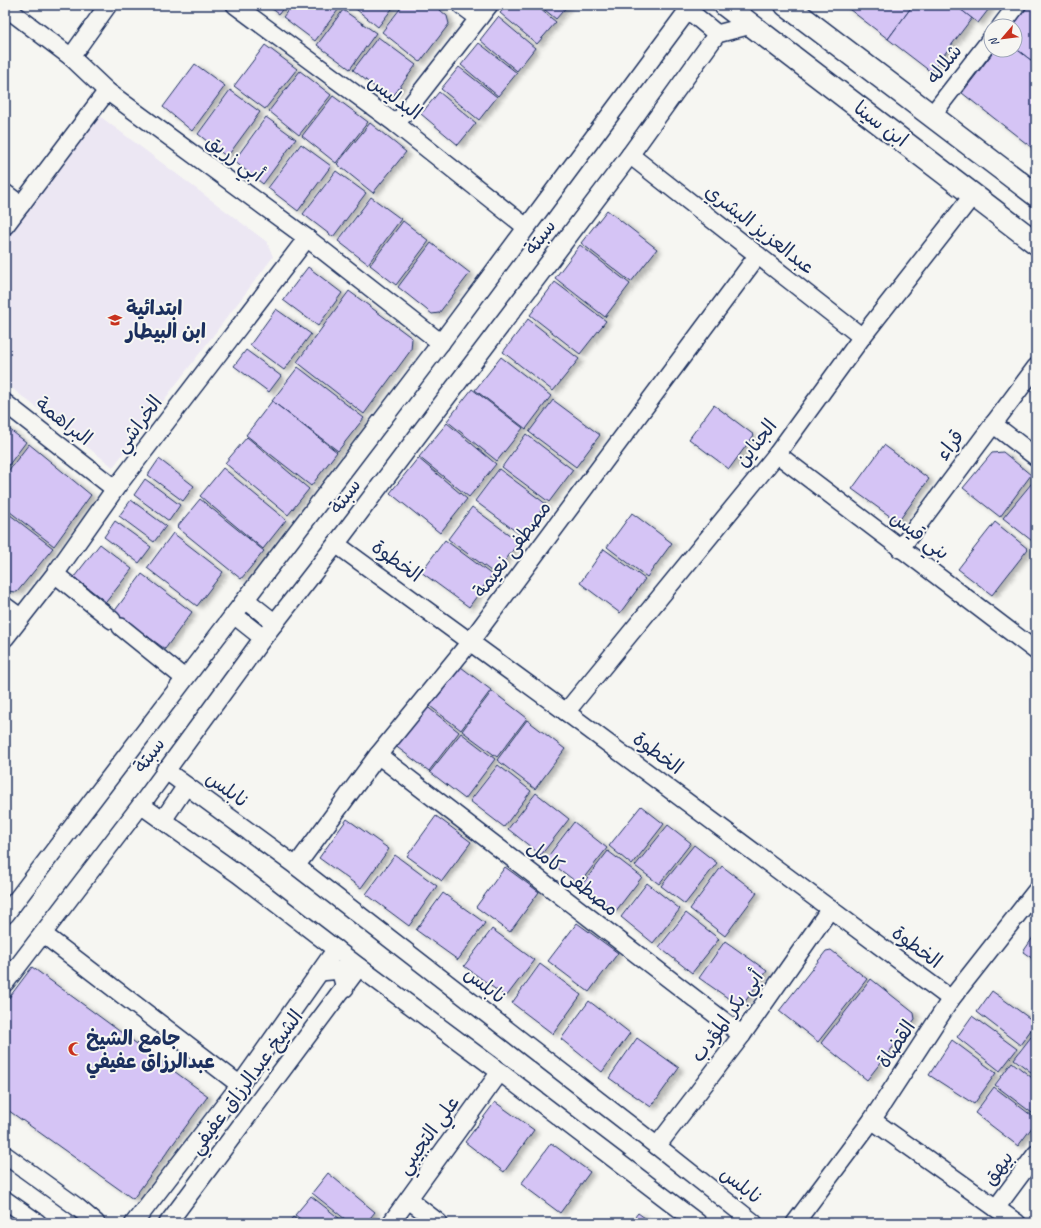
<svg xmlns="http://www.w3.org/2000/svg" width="1041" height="1228" viewBox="0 0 1041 1228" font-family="Caveat,'Playpen Sans Arabic',sans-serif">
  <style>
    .built { fill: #ece7f3 }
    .building { fill: #d5c4f5; stroke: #1b2f5e; filter: url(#shadow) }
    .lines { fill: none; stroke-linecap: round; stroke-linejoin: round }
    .street-casing { stroke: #1b2f5e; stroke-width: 20 }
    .secondary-casing { stroke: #1b2f5e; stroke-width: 25 }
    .street { stroke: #f6f6f2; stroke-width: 17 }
    .secondary { stroke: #f6f6f2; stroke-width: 22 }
    .labels { text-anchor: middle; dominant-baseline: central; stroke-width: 4; stroke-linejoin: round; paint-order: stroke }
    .street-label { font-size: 20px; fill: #1b2f5e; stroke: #f6f6f2 }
    .poi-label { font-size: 20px; font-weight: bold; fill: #1b2f5e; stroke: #f6f6f2; text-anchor: start }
  </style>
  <defs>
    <filter id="shadow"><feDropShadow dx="4.5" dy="2.5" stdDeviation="2" flood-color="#0004"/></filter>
  </defs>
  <rect width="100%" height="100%" fill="#f6f6f2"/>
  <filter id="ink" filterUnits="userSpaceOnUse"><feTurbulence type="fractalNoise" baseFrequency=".025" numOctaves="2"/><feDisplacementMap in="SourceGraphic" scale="8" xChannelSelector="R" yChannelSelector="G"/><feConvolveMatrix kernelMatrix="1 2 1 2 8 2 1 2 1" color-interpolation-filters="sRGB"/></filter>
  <g filter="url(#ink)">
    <path class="built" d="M97,114L267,242L273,257L113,467L5,383V238Z"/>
    <g class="building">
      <path d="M267,5H285L279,14Z"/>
      <path d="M292,5H340L341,6L315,41L283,17Z"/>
      <path d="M351,5H395L378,27Z"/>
      <path d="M403,5H434L447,16L449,24L420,62L382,32Z"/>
      <path d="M507,5H535L556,22L537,44L500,13Z"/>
      <path d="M539,5H568L556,19Z"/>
      <path d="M846,5H913L888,39L845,6Z"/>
      <path d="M913,5H955L972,18L931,72L888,39Z"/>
      <path d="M955,5H992L978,23Z"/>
      <path d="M1029,5H1036V64L1015,48V26H1013Z"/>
      <path d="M343,10L376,33L350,69L317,45Z"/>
      <path d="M498,17L535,48L517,71L480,40Z"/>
      <path d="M378,37L416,65L394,95L386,96L353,70Z"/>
      <path d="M479,43L517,73L498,96L461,65Z"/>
      <path d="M265,45L297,69L265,109L234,86Z"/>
      <path d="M1015,48L1036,64V151L962,93L995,50H1015Z"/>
      <path d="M195,64L225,86L192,131L163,107Z"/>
      <path d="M459,67L497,97L479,120L441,89Z"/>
      <path d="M300,71L331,95L299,135L269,111Z"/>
      <path d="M230,90L260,112L227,157L198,134Z"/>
      <path d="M439,92L476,123L458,145L421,114Z"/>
      <path d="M333,96L368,122L336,163L302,136Z"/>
      <path d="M266,117L296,139L263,184L234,161Z"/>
      <path d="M370,123L406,152L373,193L337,164Z"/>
      <path d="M301,144L331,166L298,211L268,188Z"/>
      <path d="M336,171L366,193L333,237L303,214Z"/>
      <path d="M371,197L401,219L368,264L338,241Z"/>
      <path d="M607,210L657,249L631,282L581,243Z"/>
      <path d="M403,221L429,241L396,285L370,265Z"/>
      <path d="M431,243L470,273L439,313L432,314L398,287Z"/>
      <path d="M580,245L630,284L605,317L555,278Z"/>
      <path d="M308,267L342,293L318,326L283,300Z"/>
      <path d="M555,282L606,321L580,354L530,315Z"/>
      <path d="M349,291L412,338L411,350L364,414L297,362Z"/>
      <path d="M276,309L311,334L284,370L250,345Z"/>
      <path d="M528,319L579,359L553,391L503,352Z"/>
      <path d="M246,350L281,376L269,392L234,366Z"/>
      <path d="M501,357L551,396L526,429L475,390Z"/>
      <path d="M298,367L364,418L338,451L272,401Z"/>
      <path d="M472,389L523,428L497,461L447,421Z"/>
      <path d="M553,400L600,435L576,467L529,432Z"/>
      <path d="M272,401L337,452L311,486L246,435Z"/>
      <path d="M714,405L754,435L729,469L689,439Z"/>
      <path d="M447,423L496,464L469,497L419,457Z"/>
      <path d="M5,426L26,442L5,470Z"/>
      <path d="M526,434L573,470L549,502L502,467Z"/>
      <path d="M247,437L309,489L288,515L225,463Z"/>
      <path d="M29,444L91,495L54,546L5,508V475Z"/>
      <path d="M884,445L929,479L898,522L852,489Z"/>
      <path d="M1003,452L1031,475L1000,517L963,488L992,453Z"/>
      <path d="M418,458L467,499L440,533L390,493Z"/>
      <path d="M159,459L194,486L183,501L148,475Z"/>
      <path d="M223,468L286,520L263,549L200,496Z"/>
      <path d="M499,469L546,504L522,536L475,501Z"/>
      <path d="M1036,478V544L1003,518Z"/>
      <path d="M145,479L180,505L169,521L134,495Z"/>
      <path d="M200,499L264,551L241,579L177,527Z"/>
      <path d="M131,500L166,526L154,542L119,516Z"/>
      <path d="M472,507L519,542L495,574L448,539Z"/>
      <path d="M5,511L53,548L17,592L5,591Z"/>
      <path d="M632,513L672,543L647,577L607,547Z"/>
      <path d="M115,521L151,547L139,563L104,537Z"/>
      <path d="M995,522L1028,549L992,595L958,569Z"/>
      <path d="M173,533L223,572L197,606L147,568Z"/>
      <path d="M445,540L492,575L469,607L421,572Z"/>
      <path d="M100,544L132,569L106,602L74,577Z"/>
      <path d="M604,549L645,579L620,613L580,583Z"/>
      <path d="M142,574L192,612L165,649L114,612Z"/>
      <path d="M457,664L491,690L461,730L426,703Z"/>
      <path d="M492,691L527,718L497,757L462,731Z"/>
      <path d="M425,705L459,732L429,771L394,745Z"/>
      <path d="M527,720L565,749L535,789L497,760Z"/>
      <path d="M461,733L495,759L465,799L430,772Z"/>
      <path d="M498,765L531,791L504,827L470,801Z"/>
      <path d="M536,793L569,819L541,855L508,829Z"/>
      <path d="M641,806L664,824L632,865L609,846Z"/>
      <path d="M436,816L471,842L442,881L407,856Z"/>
      <path d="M347,819L389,849L361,888L319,858Z"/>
      <path d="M574,822L607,848L579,884L546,859Z"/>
      <path d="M668,825L691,843L659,884L635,866Z"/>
      <path d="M694,845L717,863L685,904L661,886Z"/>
      <path d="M608,851L642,877L615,912L581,886Z"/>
      <path d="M395,855L437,886L409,926L366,894Z"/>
      <path d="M722,866L757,893L725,936L690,909Z"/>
      <path d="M505,867L539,892L510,932L476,907Z"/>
      <path d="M647,883L680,909L653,943L621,917Z"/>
      <path d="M443,893L485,923L458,960L416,930Z"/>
      <path d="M686,913L719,939L692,973L659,947Z"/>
      <path d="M577,923L618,953L589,992L548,961Z"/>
      <path d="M492,929L534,960L506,997L464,966Z"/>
      <path d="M1036,933V961L1023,952Z"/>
      <path d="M725,941L767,971L744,1003L738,1005L699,978Z"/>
      <path d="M831,950L867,979L818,1042L779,1011L826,951Z"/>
      <path d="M540,964L581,995L553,1034L512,1003Z"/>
      <path d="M32,967L208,1096L133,1199L5,1108V1003Z"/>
      <path d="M871,979L914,1013L915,1019L867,1080L821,1043Z"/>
      <path d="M992,991L1036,1023L1020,1045L977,1012Z"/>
      <path d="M589,1001L630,1033L602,1072L561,1039Z"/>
      <path d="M972,1016L1017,1049L1000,1071L957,1037Z"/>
      <path d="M1031,1037L1036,1041V1076L1014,1059Z"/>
      <path d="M637,1038L679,1068L651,1107L609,1078Z"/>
      <path d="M952,1040L996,1073L974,1104L929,1075Z"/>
      <path d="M1012,1062L1036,1081V1116L995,1085Z"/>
      <path d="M994,1087L1036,1119V1122L1018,1146L975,1113Z"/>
      <path d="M495,1102L534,1130L504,1172L465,1142Z"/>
      <path d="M551,1143L590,1172L560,1213L521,1184Z"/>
      <path d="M328,1173L375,1212L366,1223H350L312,1193Z"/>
      <path d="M311,1196L345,1223H306L295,1215Z"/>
      <path d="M638,1213L652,1223H630Z"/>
      <path d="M293,1217L301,1223H288Z"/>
    </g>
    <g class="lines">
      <defs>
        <g id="street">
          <path d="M235,5L396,124L526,227"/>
          <path d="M461,5L479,18"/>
          <path d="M5,7L71,57L107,91L307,238L441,343"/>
          <path d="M688,10L717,34"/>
          <path d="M1001,26L1017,5"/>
          <path d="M71,57L108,5"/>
          <path d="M932,115L991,39"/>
          <path d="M396,124L489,5"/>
          <path d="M630,155L862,337"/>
          <path d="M5,193L21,205"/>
          <path d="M5,226L107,91"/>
          <path d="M5,403L115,489"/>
          <path d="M993,424L1036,457"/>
          <path d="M777,454L1036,651"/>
          <path d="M336,544L566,712L951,999"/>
          <path d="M900,549L1036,367"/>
          <path d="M55,574L112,620"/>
          <path d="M246,600L275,623"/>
          <path d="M5,606L20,617"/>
          <path d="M234,615L263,638"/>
          <path d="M121,627L184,678"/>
          <path d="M5,638L55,574L115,489L307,238"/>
          <path d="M566,712L777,454L862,337L973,195"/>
          <path d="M378,755L742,1035"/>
          <path d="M165,770L296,866L657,1146L754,1223"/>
          <path d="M141,805L238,874L359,967L500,1072L698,1223"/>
          <path d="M163,820L186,786"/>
          <path d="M296,866L378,755L470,642L758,255"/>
          <path d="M5,915C149,724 296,535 440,344C523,233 605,121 688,10V5"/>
          <path d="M43,934L240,1085"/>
          <path d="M320,972L340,970L345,988"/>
          <path d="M5,983L141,805L263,638L336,544L630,155L717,34L751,25"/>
          <path d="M872,1120L1017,1223"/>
          <path d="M657,1146L742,1035L830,909"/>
          <path d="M5,1155L77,1207L96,1223"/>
          <path d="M5,1200L38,1223"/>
          <path d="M409,1200L439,1223"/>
          <path d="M996,1208L1036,1154"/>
          <path d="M134,1223L240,1085L336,949"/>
          <path d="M168,1223L359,967"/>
          <path d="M391,1223L500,1072"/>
          <path d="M795,1223L872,1120L951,999L1036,891"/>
        </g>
        <g id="secondary">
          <path d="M725,5L1036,243"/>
          <path d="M786,5L1036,195"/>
        </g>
      </defs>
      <use href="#street" class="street-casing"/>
      <use href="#secondary" class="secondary-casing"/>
      <use href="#street" class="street"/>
      <use href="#secondary" class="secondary"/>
    </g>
  </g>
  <defs>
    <symbol id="school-bare" viewBox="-9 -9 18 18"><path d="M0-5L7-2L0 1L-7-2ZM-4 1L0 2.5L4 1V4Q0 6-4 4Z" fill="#c8321e" stroke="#f6f6f2" stroke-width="2.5" paint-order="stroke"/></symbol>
    <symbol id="mosque-bare" viewBox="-9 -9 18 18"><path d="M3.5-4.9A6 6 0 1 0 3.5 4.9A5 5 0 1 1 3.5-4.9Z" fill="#c8321e" stroke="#f6f6f2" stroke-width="2.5" paint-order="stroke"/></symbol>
  </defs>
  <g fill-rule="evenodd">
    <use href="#school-bare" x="105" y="310" width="20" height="20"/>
    <use href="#mosque-bare" x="65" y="1039" width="20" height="20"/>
  </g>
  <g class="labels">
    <g class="street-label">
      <text transform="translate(944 64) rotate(-52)">شلاله</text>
      <text transform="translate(395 97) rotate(37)">البدليس</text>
      <text transform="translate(881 124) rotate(37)">ابن سينا</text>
      <text transform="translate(235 158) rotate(36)">أبي زريق</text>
      <text transform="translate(760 229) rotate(38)">عبدالعزيز البشري</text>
      <text transform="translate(540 237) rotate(-53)">سبتة</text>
      <text transform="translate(64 421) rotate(38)">البراهمة</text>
      <text transform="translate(138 424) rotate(-53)">الخراشي</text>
      <text transform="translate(756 443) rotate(-52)">الجناين</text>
      <text transform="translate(950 445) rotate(-53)">قراء</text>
      <text transform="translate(345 496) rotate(-53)">سبتة</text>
      <text transform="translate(920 535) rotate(37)">بني قيس</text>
      <text transform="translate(512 549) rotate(-53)">مصطفى نعيمة</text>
      <text transform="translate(397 561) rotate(36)">الخطوة</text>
      <text transform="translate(658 753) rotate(37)">الخطوة</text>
      <text transform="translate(149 755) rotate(-54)">سبتة</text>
      <text transform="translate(227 789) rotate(36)">نابلس</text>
      <text transform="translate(573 878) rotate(38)">مصطفى كامل</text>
      <text transform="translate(917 947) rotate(37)">الخطوة</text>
      <text transform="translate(485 985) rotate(38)">نابلس</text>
      <text transform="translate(727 1016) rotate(-54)">أبي بكر المؤدب</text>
      <text transform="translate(896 1044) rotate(-56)">القضاة</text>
      <text transform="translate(246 1082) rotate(-53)">الشيخ عبدالرزاق عفيفي</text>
      <text transform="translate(428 1135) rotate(-54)">علي التجيبي</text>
      <text transform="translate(998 1168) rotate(-54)">بيهق</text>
      <text transform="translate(741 1185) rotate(38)">نابلس</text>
    </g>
    <g class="poi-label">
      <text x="126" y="308">ابتدائية<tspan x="126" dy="23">ابن البيطار</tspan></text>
      <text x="86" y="1038">جامع الشيخ<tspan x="86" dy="23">عبدالرزاق عفيفي</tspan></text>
    </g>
  </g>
  <rect width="1041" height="1228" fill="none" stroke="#f6f6f2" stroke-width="20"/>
  <rect x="10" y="10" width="1021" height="1208" fill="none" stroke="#1b2f5e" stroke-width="1.5" filter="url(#ink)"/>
  <g transform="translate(1003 38) rotate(242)"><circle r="19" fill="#f6f6f2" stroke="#9ea6b7"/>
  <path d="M0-3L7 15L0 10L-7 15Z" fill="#c8321e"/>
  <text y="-6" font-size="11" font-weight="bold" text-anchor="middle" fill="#1b2f5e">N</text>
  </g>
</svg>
